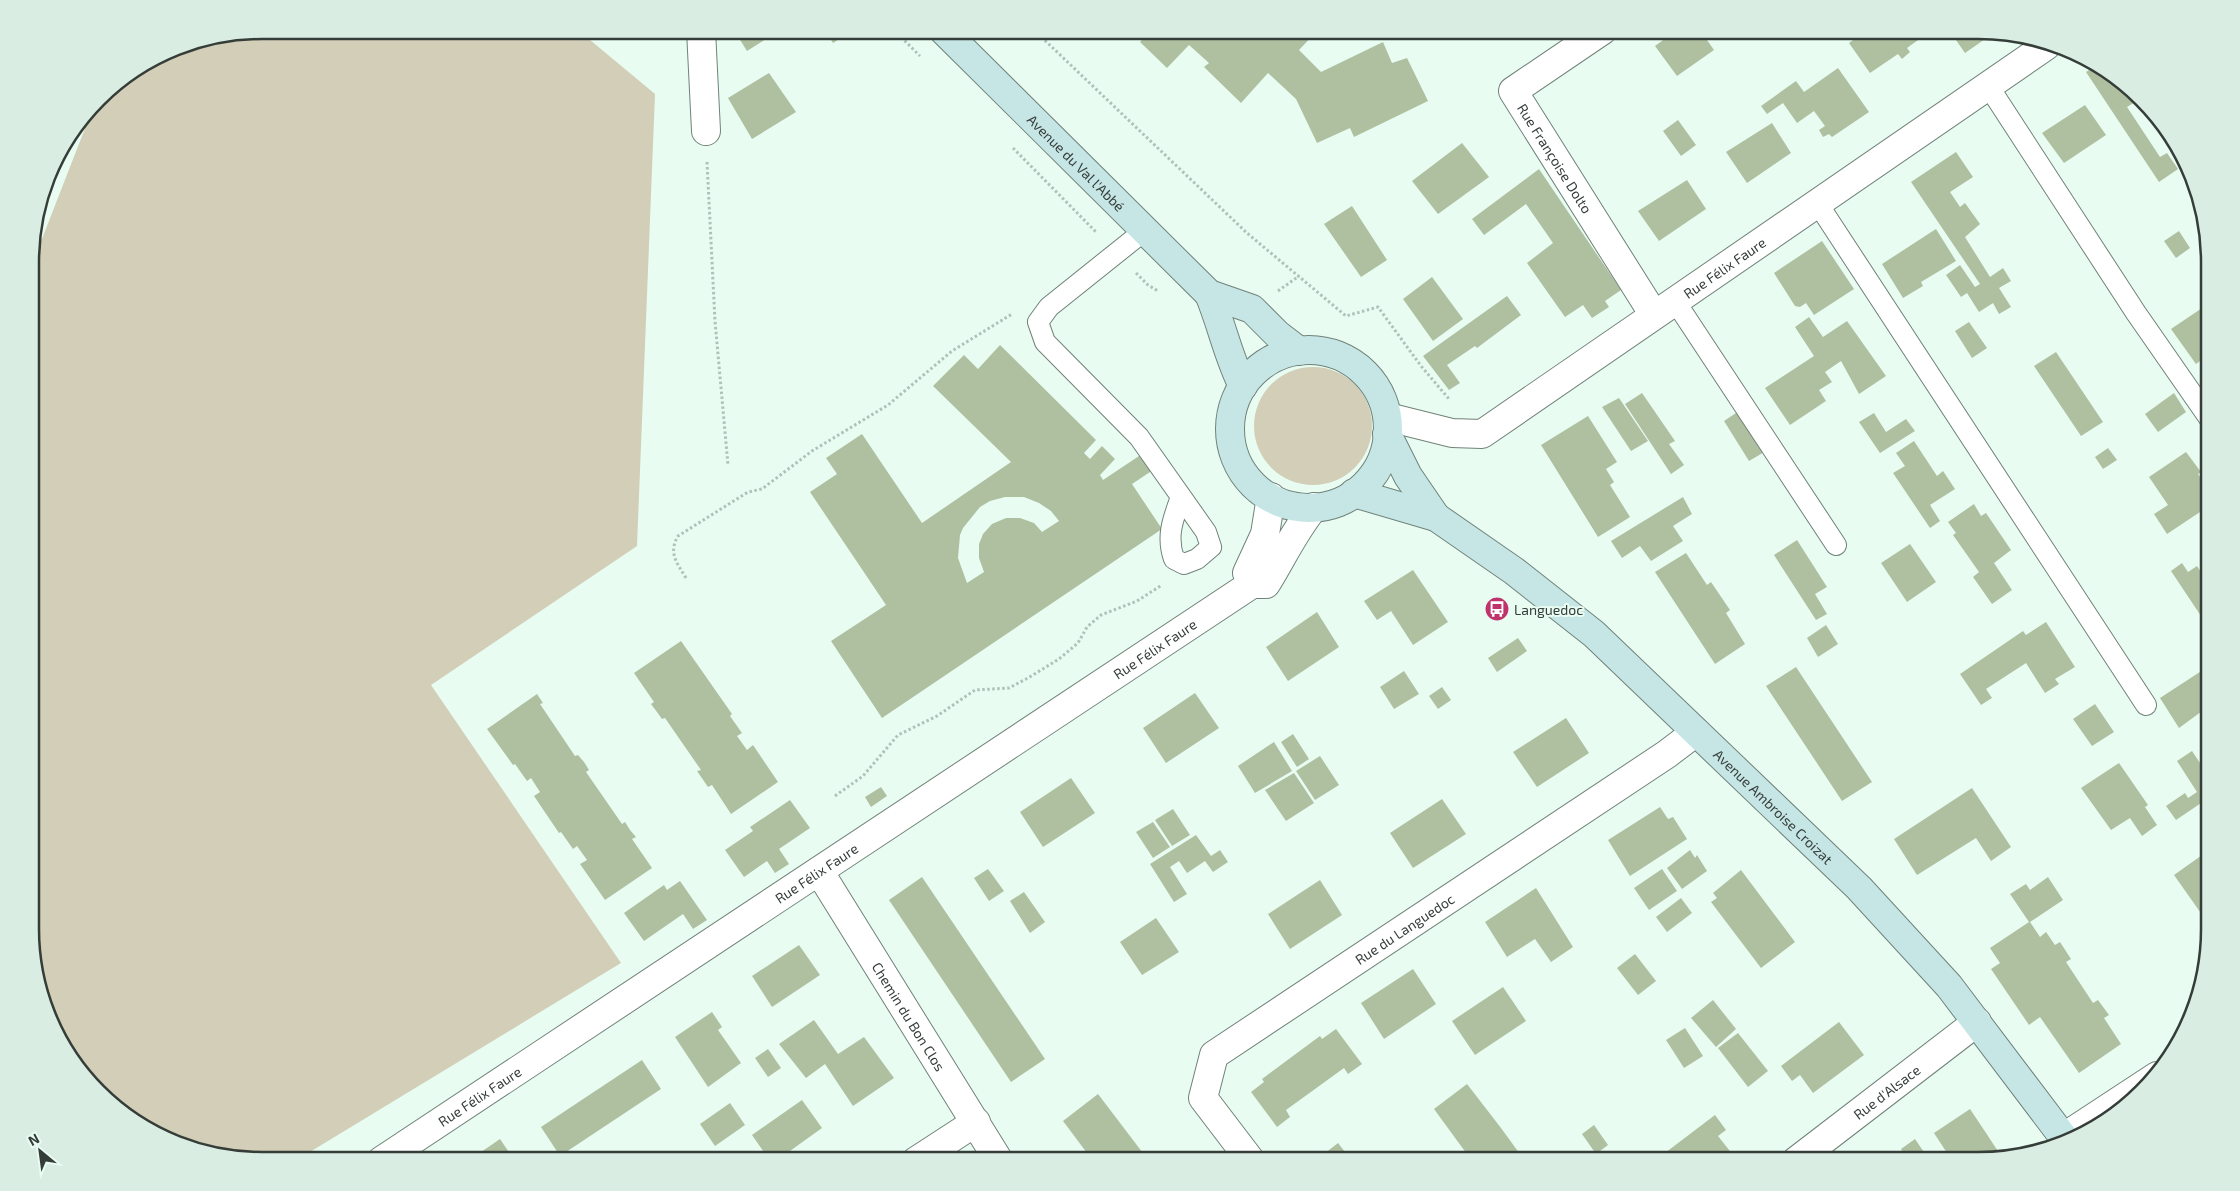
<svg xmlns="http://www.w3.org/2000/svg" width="2240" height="1191" viewBox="0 0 2240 1191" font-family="'Exo 2',sans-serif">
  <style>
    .green { fill: #d2ceb7 }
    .building { fill: #afc0a1; fill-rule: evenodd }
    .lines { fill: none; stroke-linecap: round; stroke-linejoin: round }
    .service-casing { stroke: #708279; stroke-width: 22 }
    .minor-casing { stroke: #708279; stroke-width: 30 }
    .secondary-casing { stroke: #708279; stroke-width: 30 }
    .path { stroke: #b1c1b9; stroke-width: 3; stroke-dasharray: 2.5 2.5; stroke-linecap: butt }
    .service { stroke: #fff; stroke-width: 20 }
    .minor { stroke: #fff; stroke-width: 28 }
    .secondary { stroke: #c6e6e6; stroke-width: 28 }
    .labels { text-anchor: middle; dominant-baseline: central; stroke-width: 4; stroke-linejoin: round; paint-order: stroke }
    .street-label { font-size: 14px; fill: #353d39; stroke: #e8fcf2 }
    .poi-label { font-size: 14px; fill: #353d39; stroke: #e8fcf2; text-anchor: start }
    .rim { fill: none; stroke: #353d39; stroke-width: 2.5 }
  </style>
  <rect width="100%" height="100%" fill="#e8fcf2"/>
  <g class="green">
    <path d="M261,30H578L655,94L637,546L431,685L621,963L295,1161H261L159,1137L78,1070L48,1018L32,960L31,267L93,108L109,88L173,48Z"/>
    <circle cx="1313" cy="426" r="59"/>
  </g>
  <g class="building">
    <path d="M734,30H780L747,51Z"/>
    <path d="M825,30H853L833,43Z"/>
    <path d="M1151,30H1318L1299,50L1321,72L1383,42L1392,63L1407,58L1428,101L1354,137L1350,128L1317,143L1296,99L1268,73L1241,103L1204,67L1209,63L1189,45L1167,68L1140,42Z"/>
    <path d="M1677,30H1700L1714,50L1677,76L1655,46Z"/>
    <path d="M1867,30H1932L1907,48L1910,52L1902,59L1898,54L1870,73L1849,43Z"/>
    <path d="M1949,30H1979L1983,31L1988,37L1965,53Z"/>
    <path d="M2097,65L2120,80L2135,102L2127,107L2160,157L2167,153L2178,169L2159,182L2086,72Z"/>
    <path d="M1838,68L1869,112L1832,137L1829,134L1823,137L1819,130L1825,126L1814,111L1797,123L1783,103L1767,114L1761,106L1796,81L1804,92Z"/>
    <path d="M769,73L796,112L752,139L728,98Z"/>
    <path d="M2085,105L2106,135L2064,163L2042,133Z"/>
    <path d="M1678,120L1696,145L1681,156L1663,131Z"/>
    <path d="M1772,123L1791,153L1747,183L1726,152Z"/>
    <path d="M1462,143L1489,177L1438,214L1412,181Z"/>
    <path d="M1956,152L1973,177L1950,192L1960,207L1965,203L1980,224L1965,237L1990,277L2003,268L2011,281L1999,288L2011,307L1999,314L1993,303L1979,312L1967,293L1961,297L1946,275L1960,265L1975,287L1980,284L1911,182Z"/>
    <path d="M1539,169L1621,290L1605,301L1609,307L1592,318L1583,305L1565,317L1527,263L1553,243L1526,204L1484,235L1472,219Z"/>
    <path d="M1687,180L1706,209L1659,241L1638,211Z"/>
    <path d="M1352,206L1387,260L1361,277L1324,224Z"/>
    <path d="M1936,229L1956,261L1921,282L1923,286L1903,298L1882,264Z"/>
    <path d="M2179,231L2190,248L2176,258L2164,241Z"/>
    <path d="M1822,241L1854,289L1814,315L1806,303L1800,307L1795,306L1774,273Z"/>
    <path d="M1432,277L1463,319L1433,341L1403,299Z"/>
    <path d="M1507,296L1521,315L1477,348L1475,346L1447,365L1460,383L1449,390L1423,356Z"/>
    <path d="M2208,304V355L2196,364L2171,329Z"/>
    <path d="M1809,317L1823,337L1847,321L1886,376L1859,394L1841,361L1825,372L1832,382L1819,390L1826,401L1790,425L1765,388L1814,356L1795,327Z"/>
    <path d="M1969,322L1987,348L1972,358L1955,331Z"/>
    <path d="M1000,345L1096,440L1084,453L1090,459L1102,446L1115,459L1100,475L1103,480L1142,454L1153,470L1132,484L1162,529L882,718L831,641L886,605L810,492L837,474L826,458L862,434L922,523L1011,462L933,386L964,355L978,369ZM1005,497H1024L1039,503L1051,511L1059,521L1042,532L1034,523L1020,518H1006L992,524L983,534L979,544V558L984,572L967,583L958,558L960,535L963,528L980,507L990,501Z"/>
    <path d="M2056,352L2103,422L2081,436L2034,366Z"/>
    <path d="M1642,393L1675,441L1669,444L1684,465L1671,474L1625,404Z"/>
    <path d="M2174,393L2186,412L2158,432L2145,414Z"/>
    <path d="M1619,398L1648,441L1631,451L1602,407Z"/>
    <path d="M1739,411L1766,451L1749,461L1724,421Z"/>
    <path d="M1874,413L1886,432L1906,419L1915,431L1880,453L1859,422Z"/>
    <path d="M1588,416L1617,462L1606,469L1614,482L1610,485L1630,517L1598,537L1541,445Z"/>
    <path d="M1914,441L1937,476L1943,471L1955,489L1930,505L1940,521L1930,528L1893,473L1905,466L1896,453Z"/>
    <path d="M2108,448L2117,460L2103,469L2095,457Z"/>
    <path d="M2186,452L2201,472L2198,474L2209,491V506L2167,534L2154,514L2168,505L2149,477Z"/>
    <path d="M1683,497L1692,514L1673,526L1683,541L1651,561L1640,546L1622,558L1611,541Z"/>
    <path d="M1974,504L1981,516L1986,513L2011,550L1994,563L2012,590L1992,604L1973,577L1979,572L1953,535L1956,533L1948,522Z"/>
    <path d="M1797,540L1827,587L1815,594L1827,614L1816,620L1774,555Z"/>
    <path d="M1910,544L1936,582L1907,602L1881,563Z"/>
    <path d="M1686,553L1707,585L1711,582L1730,610L1726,613L1745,644L1715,664L1655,572Z"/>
    <path d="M2182,563L2188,572L2197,566L2209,585V628L2171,571Z"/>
    <path d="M1413,570L1448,622L1413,645L1391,611L1377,620L1364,601Z"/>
    <path d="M1317,612L1339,647L1288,681L1266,647Z"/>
    <path d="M2046,622L2075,667L2055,679L2059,684L2045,693L2026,663L1986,689L1992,698L1981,705L1960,674L2023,631L2026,635Z"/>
    <path d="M1826,625L1838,644L1818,657L1807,638Z"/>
    <path d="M1518,638L1527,651L1497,672L1488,658Z"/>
    <path d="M681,641L732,714L730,716L742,733L737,736L747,750L753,745L778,782L731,814L712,785L708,787L697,771L701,770L665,718L662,719L657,712L651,704L654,702L634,673Z"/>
    <path d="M2209,666V706L2179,728L2160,698Z"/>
    <path d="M1796,667L1872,782L1842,801L1766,686Z"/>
    <path d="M1404,671L1419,694L1394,709L1380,687Z"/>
    <path d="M1442,687L1451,700L1438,709L1429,696Z"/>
    <path d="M1195,693L1219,728L1166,763L1143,728Z"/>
    <path d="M537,694L543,703L540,704L575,756L578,755L584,762L589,770L586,772L622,824L625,822L630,830L636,837L632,839L652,868L605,900L580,864L587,860L577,846L573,849L561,832L559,833L534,796L540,792L531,778L527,781L515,764L513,765L487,729Z"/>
    <path d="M2095,704L2114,732L2092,746L2073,719Z"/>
    <path d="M1566,718L1589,753L1537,787L1513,752Z"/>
    <path d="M1293,734L1309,759L1297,767L1281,742Z"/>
    <path d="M1274,742L1292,771L1255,793L1238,766Z"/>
    <path d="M2192,751L2210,778V797L2176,820L2166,806L2185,793L2188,798L2197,792L2177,761Z"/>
    <path d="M1320,756L1339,785L1315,800L1296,771Z"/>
    <path d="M2119,763L2148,805L2145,807L2157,825L2142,836L2130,818L2111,830L2081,788Z"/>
    <path d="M1294,773L1314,803L1286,821L1265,790Z"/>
    <path d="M1071,778L1095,813L1043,847L1020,812Z"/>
    <path d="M881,787L887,796L871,807L865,797Z"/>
    <path d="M1972,788L2011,847L1991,861L1976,838L1917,875L1894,839Z"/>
    <path d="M1442,799L1466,834L1413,868L1390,833Z"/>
    <path d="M790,800L810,828L779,849L789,864L775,873L767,861L744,877L725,850L753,831L750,827Z"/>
    <path d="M1660,807L1668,819L1673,817L1687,839L1630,876L1608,840Z"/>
    <path d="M1173,809L1190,835L1172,846L1155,820Z"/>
    <path d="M1153,822L1170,847L1153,858L1136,832Z"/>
    <path d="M1196,835L1211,856L1220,850L1228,862L1213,872L1205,861L1187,873L1179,861L1170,867L1187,894L1174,902L1150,864Z"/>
    <path d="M1690,850L1695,858L1697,855L1707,871L1682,889L1667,868Z"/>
    <path d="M2205,853L2210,861V926L2174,875Z"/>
    <path d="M988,869L1004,891L989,901L974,878Z"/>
    <path d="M1662,869L1677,891L1649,910L1634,888Z"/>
    <path d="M1741,870L1795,942L1761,968L1711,902L1717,898L1713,893Z"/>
    <path d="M922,877L1045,1059L1011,1082L889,900Z"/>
    <path d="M2048,877L2063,900L2030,922L2040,937L2046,932L2055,945L2060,942L2071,959L2066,962L2093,1003L2098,1000L2109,1015L2104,1018L2121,1044L2079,1073L2040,1017L2029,1025L1991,969L2000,963L1990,948L2029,922L2010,894L2026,884L2030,890Z"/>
    <path d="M1320,880L1342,915L1290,949L1268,914Z"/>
    <path d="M680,881L707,920L693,929L683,914L644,941L624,913L664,885L667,890Z"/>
    <path d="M1536,888L1573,947L1551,962L1535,939L1507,957L1485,922Z"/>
    <path d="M1024,892L1045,922L1030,933L1010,901Z"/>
    <path d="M1681,898L1692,913L1667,932L1656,917Z"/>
    <path d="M1156,918L1179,952L1142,975L1120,942Z"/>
    <path d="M799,945L820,975L772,1007L752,976Z"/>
    <path d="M1635,954L1656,981L1638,995L1617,968Z"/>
    <path d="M1413,969L1436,1004L1384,1039L1361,1003Z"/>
    <path d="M1503,987L1526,1021L1475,1055L1452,1021Z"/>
    <path d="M1713,1000L1736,1029L1716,1047L1691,1018Z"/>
    <path d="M712,1012L722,1027L718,1030L741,1063L708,1087L675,1037Z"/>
    <path d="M814,1020L838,1054L864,1037L894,1078L853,1106L825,1064L806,1078L779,1044Z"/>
    <path d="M1839,1022L1864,1055L1813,1093L1800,1075L1792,1081L1781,1066Z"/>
    <path d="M1685,1028L1703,1056L1684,1068L1666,1040Z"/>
    <path d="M1336,1029L1362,1064L1348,1074L1344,1068L1286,1110L1290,1117L1277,1127L1251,1092L1264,1082L1262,1079L1320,1036L1322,1039Z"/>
    <path d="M1738,1033L1768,1071L1748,1087L1718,1048Z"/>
    <path d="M768,1049L781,1068L768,1077L755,1058Z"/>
    <path d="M642,1060L661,1089L560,1156L541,1127Z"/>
    <path d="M1467,1084L1501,1128L1525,1161H1472L1434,1109Z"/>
    <path d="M1098,1094L1149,1161H1093L1063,1121Z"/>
    <path d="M802,1100L822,1128L776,1161H770L752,1135Z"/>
    <path d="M730,1103L745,1125L715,1146L700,1124Z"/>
    <path d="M1970,1109L1988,1136L2003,1159H1951L1934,1133Z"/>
    <path d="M1715,1115L1726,1130L1718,1136L1733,1155L1725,1161H1658L1657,1159Z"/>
    <path d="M1594,1125L1608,1145L1596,1154L1582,1134Z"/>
    <path d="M500,1139L515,1161H468Z"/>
    <path d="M1915,1139L1930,1161H1908L1901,1149Z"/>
    <path d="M1338,1143L1352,1161H1315Z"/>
    <path d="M1588,1153L1594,1161H1578Z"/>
  </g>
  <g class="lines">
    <defs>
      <g id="service">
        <path d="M1989,87L2136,313L2209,418"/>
        <path d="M1818,204L2146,705"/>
        <path d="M1144,231L1049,307L1038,322L1045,342L1139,437L1206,532L1211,547L1197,559L1184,564L1174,559C1166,536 1173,519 1181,497"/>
        <path d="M1675,301L1836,545"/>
      </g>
      <g id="minor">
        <path d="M701,30L706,131"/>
        <path id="s1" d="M1603,30L1513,91L1654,315"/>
        <path id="s2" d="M1388,417L1452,433L1482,434L2046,46"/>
        <path d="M1252,584L1247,573L1265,534L1271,497"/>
        <path id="s3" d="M819,871L999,1161"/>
        <path d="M2064,1137L2157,1076"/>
        <path id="s4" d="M381,1161L1252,584H1266C1282,558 1295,530 1314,507"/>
        <path d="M916,1161L976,1122"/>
        <path id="s5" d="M1251,1161L1203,1098L1214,1055L1667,754L1696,732"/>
        <path id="s6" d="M1796,1161L1977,1022"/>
      </g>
      <g id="secondary">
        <path id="s7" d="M943,30L1209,294L1252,309L1278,335L1299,351"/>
        <path d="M1209,294C1222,325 1228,357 1243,386"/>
        <circle cx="1309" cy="429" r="79"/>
        <path d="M1387,434L1408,476L1436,517"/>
        <path id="s8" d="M1354,493L1436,517L1514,571L1594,634L1859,888L1949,986L2067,1142"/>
      </g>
    </defs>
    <use href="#service" class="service-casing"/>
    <use href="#minor" class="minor-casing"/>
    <use href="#secondary" class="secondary-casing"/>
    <g class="path">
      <path d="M894,30L920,56"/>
      <path d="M1034,30L1247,233L1346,316L1378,307L1421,366L1449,399"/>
      <path d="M1013,148L1097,233"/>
      <path d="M707,162L715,321L728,465"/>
      <path d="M1136,273L1148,285L1158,291"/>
      <path d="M1278,291L1299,276"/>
      <path d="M686,578C677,563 668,553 678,536L748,492L762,489L812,451L888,405L952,351L1012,314"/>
      <path d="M835,796L863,776L898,735L937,716L975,690L1009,688L1028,678L1059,659L1078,643L1087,627L1101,615L1137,601L1162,585"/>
    </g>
    <use href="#service" class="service"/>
    <use href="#minor" class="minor"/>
    <use href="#secondary" class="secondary"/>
  </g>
  <defs>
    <symbol id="bus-disc" viewBox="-11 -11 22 22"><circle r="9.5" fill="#be336c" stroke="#e8fcf2"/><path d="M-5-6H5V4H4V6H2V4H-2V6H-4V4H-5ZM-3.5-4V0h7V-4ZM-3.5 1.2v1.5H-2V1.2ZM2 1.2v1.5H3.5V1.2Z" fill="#fff"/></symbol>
  </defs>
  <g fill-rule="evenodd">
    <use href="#bus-disc" x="1483" y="595" width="28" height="28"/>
  </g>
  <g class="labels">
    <g class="street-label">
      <text stroke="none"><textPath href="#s1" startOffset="188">Rue Françoise Dolto</textPath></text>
      <text stroke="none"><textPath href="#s7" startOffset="188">Avenue du Val l'Abbé</textPath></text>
      <text stroke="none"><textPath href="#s2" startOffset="390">Rue Félix Faure</textPath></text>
      <text stroke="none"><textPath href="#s4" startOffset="928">Rue Félix Faure</textPath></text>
      <text stroke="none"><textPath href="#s8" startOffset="531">Avenue Ambroise Croizat</textPath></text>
      <text stroke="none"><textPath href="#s4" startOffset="522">Rue Félix Faure</textPath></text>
      <text stroke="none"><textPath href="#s5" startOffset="352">Rue du Languedoc</textPath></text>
      <text stroke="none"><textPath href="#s3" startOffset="171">Chemin du Bon Clos</textPath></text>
      <text stroke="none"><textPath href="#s6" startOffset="114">Rue d'Alsace</textPath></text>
      <text stroke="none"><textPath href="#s4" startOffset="118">Rue Félix Faure</textPath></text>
    </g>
    <g class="poi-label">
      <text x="1514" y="609">Languedoc</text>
    </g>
  </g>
  <path d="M0 0H2240V1191H0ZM262 39H1978A223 223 0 0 1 2201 262V929A223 223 0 0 1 1978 1152H262A223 223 0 0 1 39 929V262A223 223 0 0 1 262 39Z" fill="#daede3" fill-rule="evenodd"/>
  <path class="rim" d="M262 39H1978A223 223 0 0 1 2201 262V929A223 223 0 0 1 1978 1152H262A223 223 0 0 1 39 929V262A223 223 0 0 1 262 39Z"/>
  <g transform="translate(40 1151) rotate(331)" stroke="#e8fcf2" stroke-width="4" paint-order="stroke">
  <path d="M0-4L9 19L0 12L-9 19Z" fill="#353d39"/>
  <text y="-8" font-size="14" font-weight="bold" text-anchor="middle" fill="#353d39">N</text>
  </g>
</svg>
